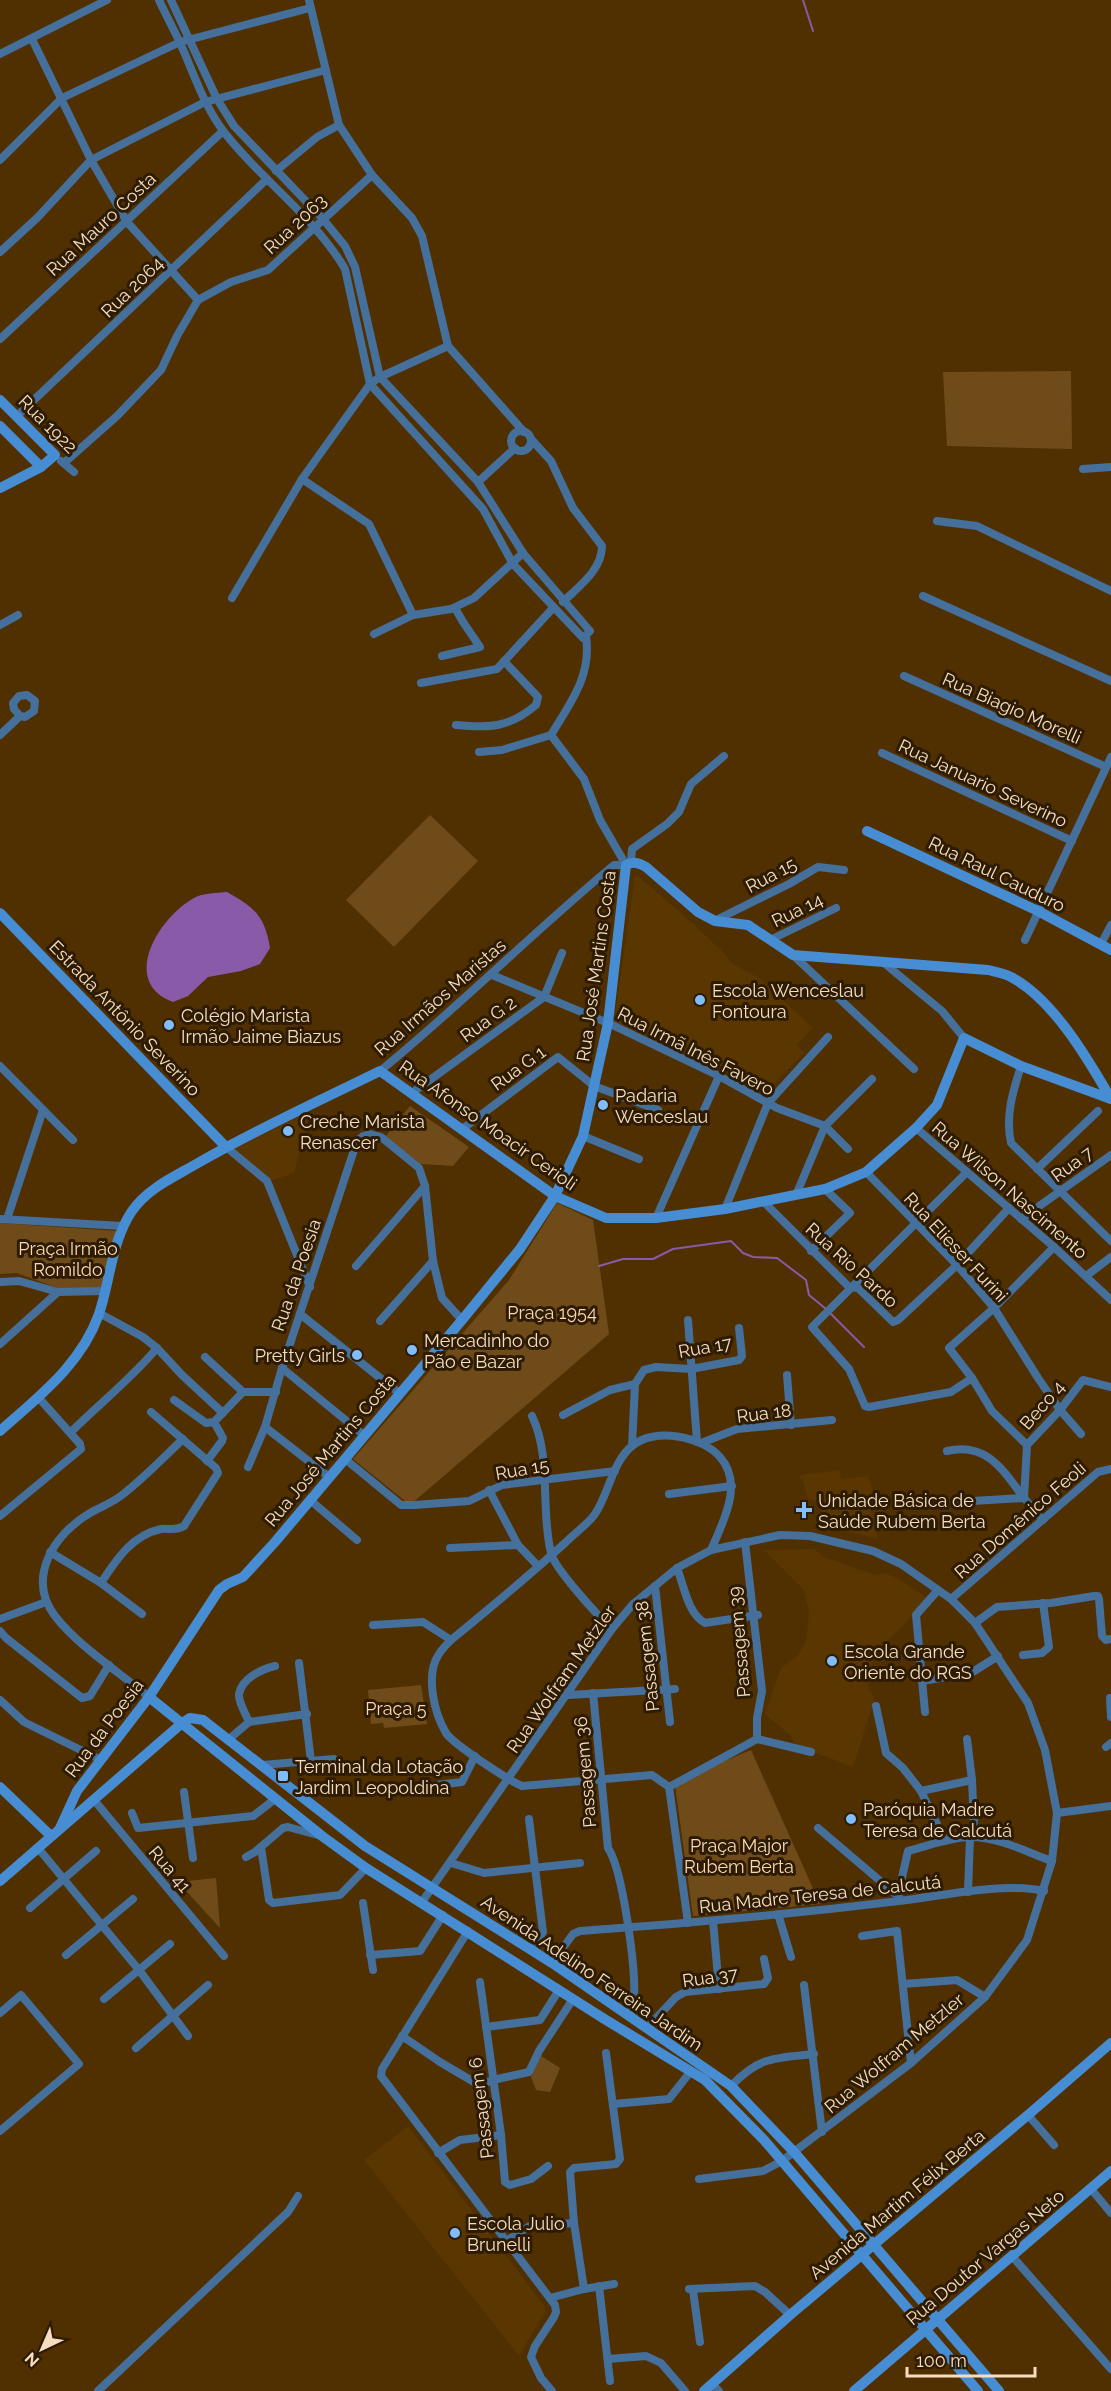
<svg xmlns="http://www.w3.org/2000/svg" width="1111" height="2391" viewBox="0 0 1111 2391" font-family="Raleway,sans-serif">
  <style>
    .built { fill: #5a3600 }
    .green { fill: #704b1a }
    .water { fill: #885aa8 }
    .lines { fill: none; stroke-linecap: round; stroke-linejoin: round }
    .stream { stroke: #885aa8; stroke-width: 2 }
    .street { stroke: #45709b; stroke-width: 8 }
    .secondary { stroke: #478dd3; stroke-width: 10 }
    .poi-dot { fill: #81bdfa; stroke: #2d1b04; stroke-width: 2 }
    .labels { text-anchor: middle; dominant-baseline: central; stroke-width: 6; stroke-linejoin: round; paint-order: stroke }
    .street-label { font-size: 18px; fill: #f6ddc1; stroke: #2d1b04 }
    .poi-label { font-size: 18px; fill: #f6ddc1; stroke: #2d1b04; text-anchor: start }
    .park-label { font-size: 18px; fill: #fad8b2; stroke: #2d1b04 }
  </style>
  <rect width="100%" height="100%" fill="#503001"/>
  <g class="built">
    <path d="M635,876L639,877L680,912L720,949L733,964L759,978L813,1028L797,1045L804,1053L774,1083L757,1084L696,1055L688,1058L614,1022Z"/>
    <path d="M310,1111L294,1173L270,1181L232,1150Z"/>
    <path d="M840,1470L841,1479L868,1476L874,1495V1498L869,1500L878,1539L821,1525L823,1502L808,1499L803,1481L799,1477L800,1475Z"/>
    <path d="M815,1549L822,1556L875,1575L883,1573L893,1576L928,1598L900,1629L876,1652L868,1680L869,1690L875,1698L853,1767L804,1748L794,1743L791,1736L765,1714L781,1668L796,1657L806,1642L809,1613L804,1590L764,1550Z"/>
    <path d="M408,2126L544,2306L545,2312L519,2356L364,2160Z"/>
  </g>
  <g class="green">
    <path d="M1071,371L1072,449L947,446L943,372Z"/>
    <path d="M430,815L478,861L394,947L346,900Z"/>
    <path d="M410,1106L469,1147L453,1166L420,1164L385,1137Z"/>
    <path d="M557,1203L593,1220L609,1334L410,1505L353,1459L509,1280Z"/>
    <path d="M0,1223L118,1231L103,1287L63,1290L17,1273L0,1274Z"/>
    <path d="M421,1685L427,1724L384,1728L383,1723L371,1724L368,1690Z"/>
    <path d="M751,1750L820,1904L693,1916L675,1785L710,1767Z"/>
    <path d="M216,1878L220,1928L178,1882Z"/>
    <path d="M541,2056L560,2068L550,2092L536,2090L531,2077Z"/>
  </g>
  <path class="water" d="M227,892C254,907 265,916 270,948L260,964L241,971L208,977L188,996L173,1002C119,982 159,917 194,898C203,893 217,893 227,892Z"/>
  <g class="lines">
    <g class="stream">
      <path d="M803,0L813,31"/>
      <path d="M599,1266L623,1259H653L673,1249L731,1241L743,1253L753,1257L777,1258L806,1280L809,1295L826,1309"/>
      <path d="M830,1313L864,1347"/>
    </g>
    <g class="street">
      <path d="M159,0C166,15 174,30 181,45C194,74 204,106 224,132C261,180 314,216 345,269L370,384L483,509L513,564L583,638L590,631L523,553L478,482L380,377L355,267L345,246L323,219L234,126L217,99L171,0"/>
      <path d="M309,0L339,125L372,175L412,218L422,236L448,346L524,432"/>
      <path d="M32,39L91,160L127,222L198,300"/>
      <path d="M0,54L107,0"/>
      <path d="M0,160L62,98L180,42L310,8"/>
      <path d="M276,171L317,137L339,125"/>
      <path d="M0,252L37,218L91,160L205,102L326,70"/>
      <path d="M0,339L223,131"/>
      <path d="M17,416L267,179"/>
      <circle cx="521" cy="441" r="10"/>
      <path d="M531,439L551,461L573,508L602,546C602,570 579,586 563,602"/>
      <path d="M61,461L74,472"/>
      <path d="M64,463L117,416L161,370L177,336L198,300L231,282L268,270L372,175"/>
      <path d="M1083,469L1111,467"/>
      <path d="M302,479L369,524L413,615"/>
      <path d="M478,482L515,448"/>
      <path d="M937,521L977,526L1111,591"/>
      <path d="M923,596L1111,681"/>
      <path d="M232,598L302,479L370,384L380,377L448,346"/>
      <path d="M0,625L18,615"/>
      <path d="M374,634L413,615L451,609L474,598L523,553"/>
      <path d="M586,636C592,676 570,703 551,735L584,779L600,820L626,865"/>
      <path d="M442,656L480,647L463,622L455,608"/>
      <path d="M904,676L1106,767"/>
      <path d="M421,683L497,669L553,608"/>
      <path d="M456,725C490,728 509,728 536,705L538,697L504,661"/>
      <path d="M0,735L20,716L25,717L34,711L35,701L27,695L19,696L13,703L14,709L20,716"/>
      <path d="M479,752L502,750L551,735"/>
      <path d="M882,753L1072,841"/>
      <path d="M631,862L632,849L667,824L679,812L691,784L724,756"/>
      <path d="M716,920L789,884L818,867L844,870"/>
      <path d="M770,940L836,908"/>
      <path d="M1025,940L1111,757"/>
      <path d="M1101,944L1111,925"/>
      <path d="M793,955L914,1069"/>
      <path d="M884,963L942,1011L964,1038"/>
      <path d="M492,975L608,1023L719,1076L777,1108L825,1126L848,1149"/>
      <path d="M0,1066L73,1140"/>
      <path d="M1021,1066C1013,1091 1005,1116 1011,1143L1111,1241"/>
      <path d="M380,1071C461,1005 534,931 614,865H626"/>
      <path d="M412,1093L544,997L562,953"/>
      <path d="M916,1128L1054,1247L1111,1300"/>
      <path d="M461,1130L558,1057L594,1086L658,1110"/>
      <path d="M583,1136L639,1159"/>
      <path d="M226,1147L267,1181L310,1287"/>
      <path d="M1037,1169L1098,1111"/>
      <path d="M866,1172L957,1265L994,1308L1038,1378L1060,1410L1081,1434"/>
      <path d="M967,1172L812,1327L849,1369L865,1406L869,1407L951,1392L972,1378"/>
      <path d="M796,1195L825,1126L872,1079"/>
      <path d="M764,1202L849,1287L858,1288L893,1322L898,1320L957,1265L1009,1208"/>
      <path d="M725,1209L768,1103L828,1037"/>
      <path d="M656,1218L719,1076"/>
      <path d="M0,1219L123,1226"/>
      <path d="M7,1219L43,1110"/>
      <path d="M1021,1219L1111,1155"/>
      <path d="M811,1251L850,1213L825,1189"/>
      <path d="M356,1266L425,1186"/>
      <path d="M1086,1276L1111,1257"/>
      <path d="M0,1282L19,1281L58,1292L104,1291"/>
      <path d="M99,1313L143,1337L157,1348L182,1375L223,1413"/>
      <path d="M300,1314L399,1393"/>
      <path d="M688,1320L697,1442"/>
      <path d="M380,1321L433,1261"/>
      <path d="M0,1344L58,1292"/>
      <path d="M205,1357L243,1392"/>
      <path d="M282,1368L365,1436"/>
      <path d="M787,1375L791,1425"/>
      <path d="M174,1400L206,1423L214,1422L243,1392H276"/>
      <path d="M563,1415L610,1390L635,1384"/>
      <path d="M532,1416C552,1458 540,1508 551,1553C554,1568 599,1617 612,1629"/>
      <path d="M265,1427L329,1477"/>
      <path d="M71,1432C99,1404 131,1379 157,1348"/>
      <path d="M701,1443L737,1429L832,1420"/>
      <path d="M1027,1445L1060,1410L1083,1380L1111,1387"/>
      <path d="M632,1446L635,1384L644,1370L656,1367L691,1369L739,1360L742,1356L739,1328"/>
      <path d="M947,1451C987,1442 1003,1470 1024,1498"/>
      <path d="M345,1459L401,1505H414L469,1501L502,1485L615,1471"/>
      <path d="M207,1461L222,1441L223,1438L214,1422"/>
      <path d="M248,1467L265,1427L282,1368L357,1141L363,1136L370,1134L381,1137L419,1168L425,1186L433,1261L442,1298L462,1320"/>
      <path d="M489,1490L518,1545L538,1566"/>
      <path d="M669,1494L732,1486"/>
      <path d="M310,1500L357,1540"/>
      <path d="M956,1502L1024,1498"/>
      <path d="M0,1516L81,1449L80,1444L38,1397"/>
      <path d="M1043,1520L1024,1498L1027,1445L992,1411L972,1378L949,1348L994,1308L1054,1247"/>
      <path d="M745,1542L762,1691L757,1718V1739"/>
      <path d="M450,1548L518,1545"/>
      <path d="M50,1552L101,1583L142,1614"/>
      <path d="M677,1568C684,1586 688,1614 705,1623L758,1615"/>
      <path d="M101,1583C116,1560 132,1535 161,1529C169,1528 176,1531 184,1526L218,1473L216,1468L151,1412"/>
      <path d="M655,1586L670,1722"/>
      <path d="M951,1599L1098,1472L1111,1469"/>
      <path d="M0,1619L46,1602"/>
      <path d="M975,1623L997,1607L1051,1603L1094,1596H1098L1099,1599L1102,1636L1106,1640L1111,1639"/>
      <path d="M373,1625L423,1622L451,1640"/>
      <path d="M0,1631L6,1638L82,1698L90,1696L109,1665"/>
      <path d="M1023,1655L1042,1653L1049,1647L1043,1603"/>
      <path d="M299,1663L311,1761"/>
      <path d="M922,1681L971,1673L998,1656"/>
      <path d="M593,1693L608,1848C623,1870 636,1970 634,1998C634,2004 632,2010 630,2016"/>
      <path d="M568,1695L675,1689"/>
      <path d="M149,1697C119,1672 78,1646 55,1616C26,1578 54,1534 90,1513C100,1507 112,1503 122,1495C144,1478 163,1458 183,1439"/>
      <path d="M1110,1698L1111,1717"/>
      <path d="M0,1700L24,1722L101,1760"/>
      <path d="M876,1706L886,1753L903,1768L921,1791L972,1780"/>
      <path d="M925,1712L916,1615L938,1590"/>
      <path d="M249,1722C246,1714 238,1702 239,1694C242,1678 262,1669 275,1666"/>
      <path d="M229,1739L249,1722L307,1714"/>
      <path d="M967,1739L972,1780L974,1825L970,1837L968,1892"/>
      <path d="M1106,1747L1111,1743"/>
      <path d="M262,1765L334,1759"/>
      <path d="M669,1787L757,1739L811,1752"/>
      <path d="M412,1788L462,1782L475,1756"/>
      <path d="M921,1791L945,1841"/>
      <path d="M184,1792L193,1858"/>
      <path d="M94,1800L224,1956"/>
      <path d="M132,1813L138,1828L253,1816L275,1799"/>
      <path d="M1057,1813L1111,1806"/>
      <path d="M529,1819L543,1932L532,1951"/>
      <path d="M818,1828L899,1897"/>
      <path d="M261,1847L269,1900L273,1903L340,1895L366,1868"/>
      <path d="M38,1848L139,1970L188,2036"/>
      <path d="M246,1857L255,1852L283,1828L288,1827L318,1835"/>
      <path d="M451,1863L484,1873L580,1863"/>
      <path d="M898,1895L908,1851C928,1846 950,1837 971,1837C999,1837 1026,1852 1052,1861"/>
      <path d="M422,1902L612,1629L633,1604L677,1568L711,1550L780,1535L810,1536L873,1551L901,1564L951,1599L975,1623L1028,1703L1045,1750L1057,1813L1052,1861L1027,1940L985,1997L911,2063L782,2161L763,2171L699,2179"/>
      <path d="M363,1903L373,1970"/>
      <path d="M30,1908L96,1851"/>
      <path d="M778,1914L791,1957"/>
      <path d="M713,1921L719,1989"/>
      <path d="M688,1923L669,1787L652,1775L522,1786C508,1780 453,1744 446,1733C434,1713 425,1674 439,1654C442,1649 447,1644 451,1640C490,1608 529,1576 566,1542C575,1533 588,1524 595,1514C608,1495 613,1461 632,1446C654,1427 702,1436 720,1457C744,1484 723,1522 711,1550"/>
      <path d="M468,1931L382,2069L381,2076L555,2305L556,2312L554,2317L535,2346L531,2357L541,2378L552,2391"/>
      <path d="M862,1936L897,1931L911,2063"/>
      <path d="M66,1955L133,1899"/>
      <path d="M370,1955L420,1951L443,1915"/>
      <path d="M552,1963L573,1934L580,1931C686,1924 792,1914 899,1901C942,1896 1001,1882 1044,1891"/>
      <path d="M480,1982L501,2135L505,2182L510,2185L531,2179L548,2166"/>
      <path d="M903,1984L957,1980L985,1997"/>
      <path d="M804,1985L822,2132"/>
      <path d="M104,1999L170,1944"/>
      <path d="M0,2013L21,1995L79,2064L0,2131"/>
      <path d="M486,2027L540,2020L559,1990"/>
      <path d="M647,2028L676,1997L685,1992L764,1984L768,1978L764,1959"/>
      <path d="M402,2036L440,2062L479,2085L493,2080L529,2072L539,2051L573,1999"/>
      <path d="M136,2048L208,1985"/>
      <path d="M731,2086C760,2056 775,2058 814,2054"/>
      <path d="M613,2104L669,2099L691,2071"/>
      <path d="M1028,2115L1054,2145"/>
      <path d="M438,2153L460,2140L501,2135"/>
      <path d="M1091,2189L1111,2213"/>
      <path d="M506,2241L530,2226L574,2223"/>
      <path d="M1012,2256L1111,2369"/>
      <path d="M599,2286L610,2381"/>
      <path d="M584,2289L574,2223L570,2172L574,2168L616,2164L620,2159L606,2053"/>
      <path d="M689,2289L755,2286L765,2292L790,2315"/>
      <path d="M693,2290L700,2342"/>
      <path d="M550,2298L584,2289L614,2284"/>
      <path d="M608,2359L646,2356L661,2363L685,2391"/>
      <path d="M712,2384L719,2391"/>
      <path d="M98,2391L288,2212L298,2196"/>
    </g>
    <g class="secondary">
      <path d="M0,400L55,455L41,467L0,488"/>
      <path d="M0,426L41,467"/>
      <path d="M867,831L1038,911L1111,950"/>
      <path d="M0,913L226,1147"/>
      <path d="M0,1431C38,1397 81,1365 99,1314C110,1281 112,1240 132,1211C148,1188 174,1177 198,1163C257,1129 319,1101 380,1071L555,1196L606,1218H656L725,1209L825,1189L866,1172L916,1128L937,1105L964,1038L1021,1066L1111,1099"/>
      <path d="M149,1697L322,1836L366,1868L606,2020L705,2080L764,2140L978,2391"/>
      <path d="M0,1787L51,1836"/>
      <path d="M60,1828L77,1791L149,1697L219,1590L227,1584L243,1577L275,1542L462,1320L520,1249L555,1196L583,1136L594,1086L608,1023L626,865C633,861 639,863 646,867L698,912L715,921L748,925L793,955L988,970C996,972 1004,973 1011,977C1053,999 1088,1059 1111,1099"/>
      <path d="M0,1881L181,1724L190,1718L203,1720L365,1846L552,1963L731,2086L795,2153L999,2391"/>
      <path d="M704,2391L790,2315L1028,2115L1111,2043"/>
      <path d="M854,2391L1111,2171"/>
    </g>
  </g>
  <g class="poi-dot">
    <circle cx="700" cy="1000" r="6"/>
    <circle cx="169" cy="1025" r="6"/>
    <circle cx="603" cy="1105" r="6"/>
    <circle cx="288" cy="1131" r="6"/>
    <circle cx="412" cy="1350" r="6"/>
    <circle cx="357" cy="1355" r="6"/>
    <path d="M801 1501h6v6h6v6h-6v6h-6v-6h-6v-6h6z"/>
    <circle cx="832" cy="1661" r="6"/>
    <rect x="277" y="1770" width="12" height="12" rx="3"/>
    <circle cx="851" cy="1819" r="6"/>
    <circle cx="455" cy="2233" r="6"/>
  </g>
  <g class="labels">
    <g class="street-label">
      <text transform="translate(101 224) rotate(-43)">Rua Mauro Costa</text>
      <text transform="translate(295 224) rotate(-43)">Rua 2063</text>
      <text transform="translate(132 287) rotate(-44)">Rua 2064</text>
      <text transform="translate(48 424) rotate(45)">Rua 1922</text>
      <text transform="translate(1012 708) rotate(24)">Rua Biagio Morelli</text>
      <text transform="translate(983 783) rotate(25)">Rua Januario Severino</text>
      <text transform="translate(997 874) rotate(26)">Rua Raul Cauduro</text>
      <text transform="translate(771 875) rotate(-28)">Rua 15</text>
      <text transform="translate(797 910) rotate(-26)">Rua 14</text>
      <text transform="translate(596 966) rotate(-82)">Rua José Martins Costa</text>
      <text transform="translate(440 997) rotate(-41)">Rua Irmãos Maristas</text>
      <text transform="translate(125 1018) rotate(46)">Estrada Antônio Severino</text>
      <text transform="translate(488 1019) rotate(-36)">Rua G 2</text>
      <text transform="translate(696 1051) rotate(27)">Rua Irmã Inês Favero</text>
      <text transform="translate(518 1068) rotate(-36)">Rua G 1</text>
      <text transform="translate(488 1125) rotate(35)">Rua Afonso Moacir Cerioli</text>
      <text transform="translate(1072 1164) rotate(-36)">Rua 7</text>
      <text transform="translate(1010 1190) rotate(41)">Rua Wilson Nascimento</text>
      <text transform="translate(956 1247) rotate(47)">Rua Elieser Furini</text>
      <text transform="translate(852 1265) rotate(42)">Rua Rio Pardo</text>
      <text transform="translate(296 1275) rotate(-71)">Rua da Poesia</text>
      <text transform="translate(705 1347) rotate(-10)">Rua 17</text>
      <text transform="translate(1042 1405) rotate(-49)">Beco 4</text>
      <text transform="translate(764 1413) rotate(-7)">Rua 18</text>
      <text transform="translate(330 1450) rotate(-50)">Rua José Martins Costa</text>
      <text transform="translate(522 1469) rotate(-10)">Rua 15</text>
      <text transform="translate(1020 1520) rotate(-41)">Rua Domênico Feoli</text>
      <text transform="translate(739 1642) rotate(-95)">Passagem 39</text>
      <text transform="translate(647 1656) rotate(-96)">Passagem 38</text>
      <text transform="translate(561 1679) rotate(-55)">Rua Wolfram Metzler</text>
      <text transform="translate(104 1728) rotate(-53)">Rua da Poesia</text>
      <text transform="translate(585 1772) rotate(-95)">Passagem 36</text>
      <text transform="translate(170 1869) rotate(50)">Rua 41</text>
      <text transform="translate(820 1894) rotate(-6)">Rua Madre Teresa de Calcutá</text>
      <text transform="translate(592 1973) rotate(34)">Avenida Adelino Ferreira Jardim</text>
      <text transform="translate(710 1977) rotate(-8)">Rua 37</text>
      <text transform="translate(894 2053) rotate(-40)">Rua Wolfram Metzler</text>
      <text transform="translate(481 2108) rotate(-97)">Passagem 6</text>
      <text transform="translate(897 2204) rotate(-40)">Avenida Martim Félix Berta</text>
      <text transform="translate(985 2257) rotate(-40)">Rua Doutor Vargas Neto</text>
    </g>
    <g class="poi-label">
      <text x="712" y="990">Escola Wenceslau<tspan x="712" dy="21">Fontoura</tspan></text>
      <text x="181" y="1015">Colégio Marista<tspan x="181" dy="21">Irmão Jaime Biazus</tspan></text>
      <text x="615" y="1095">Padaria<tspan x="615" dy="21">Wenceslau</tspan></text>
      <text x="300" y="1121">Creche Marista<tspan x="300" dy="21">Renascer</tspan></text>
      <text x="424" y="1340">Mercadinho do<tspan x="424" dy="21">Pão e Bazar</tspan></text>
      <text x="345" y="1355" text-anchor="end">Pretty Girls</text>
      <text x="818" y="1500">Unidade Básica de<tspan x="818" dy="21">Saúde Rubem Berta</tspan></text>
      <text x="844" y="1651">Escola Grande<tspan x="844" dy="21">Oriente do RGS</tspan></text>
      <text x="295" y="1766">Terminal da Lotação<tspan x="295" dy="21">Jardim Leopoldina</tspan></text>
      <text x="863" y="1809">Paróquia Madre<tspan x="863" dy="21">Teresa de Calcutá</tspan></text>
      <text x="467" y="2223">Escola Julio<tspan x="467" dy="21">Brunelli</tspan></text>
    </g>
    <g class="park-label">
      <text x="68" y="1248">Praça Irmão<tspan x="68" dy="21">Romildo</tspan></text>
      <text x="552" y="1312">Praça 1954</text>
      <text x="396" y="1708">Praça 5</text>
      <text x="739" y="1845">Praça Major<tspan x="739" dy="21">Rubem Berta</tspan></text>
    </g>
  </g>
  <g transform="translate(42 2349) rotate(224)" stroke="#2d1b04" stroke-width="4.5" paint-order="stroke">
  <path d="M0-4.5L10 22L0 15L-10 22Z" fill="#f6ddc1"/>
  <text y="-9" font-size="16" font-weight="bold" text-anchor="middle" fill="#f6ddc1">N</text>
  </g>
  <path d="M907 2367v9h128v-9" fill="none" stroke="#f6ddc1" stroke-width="3"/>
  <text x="916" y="2367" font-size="18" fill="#f6ddc1" stroke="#2d1b04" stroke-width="4.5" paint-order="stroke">100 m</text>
</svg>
